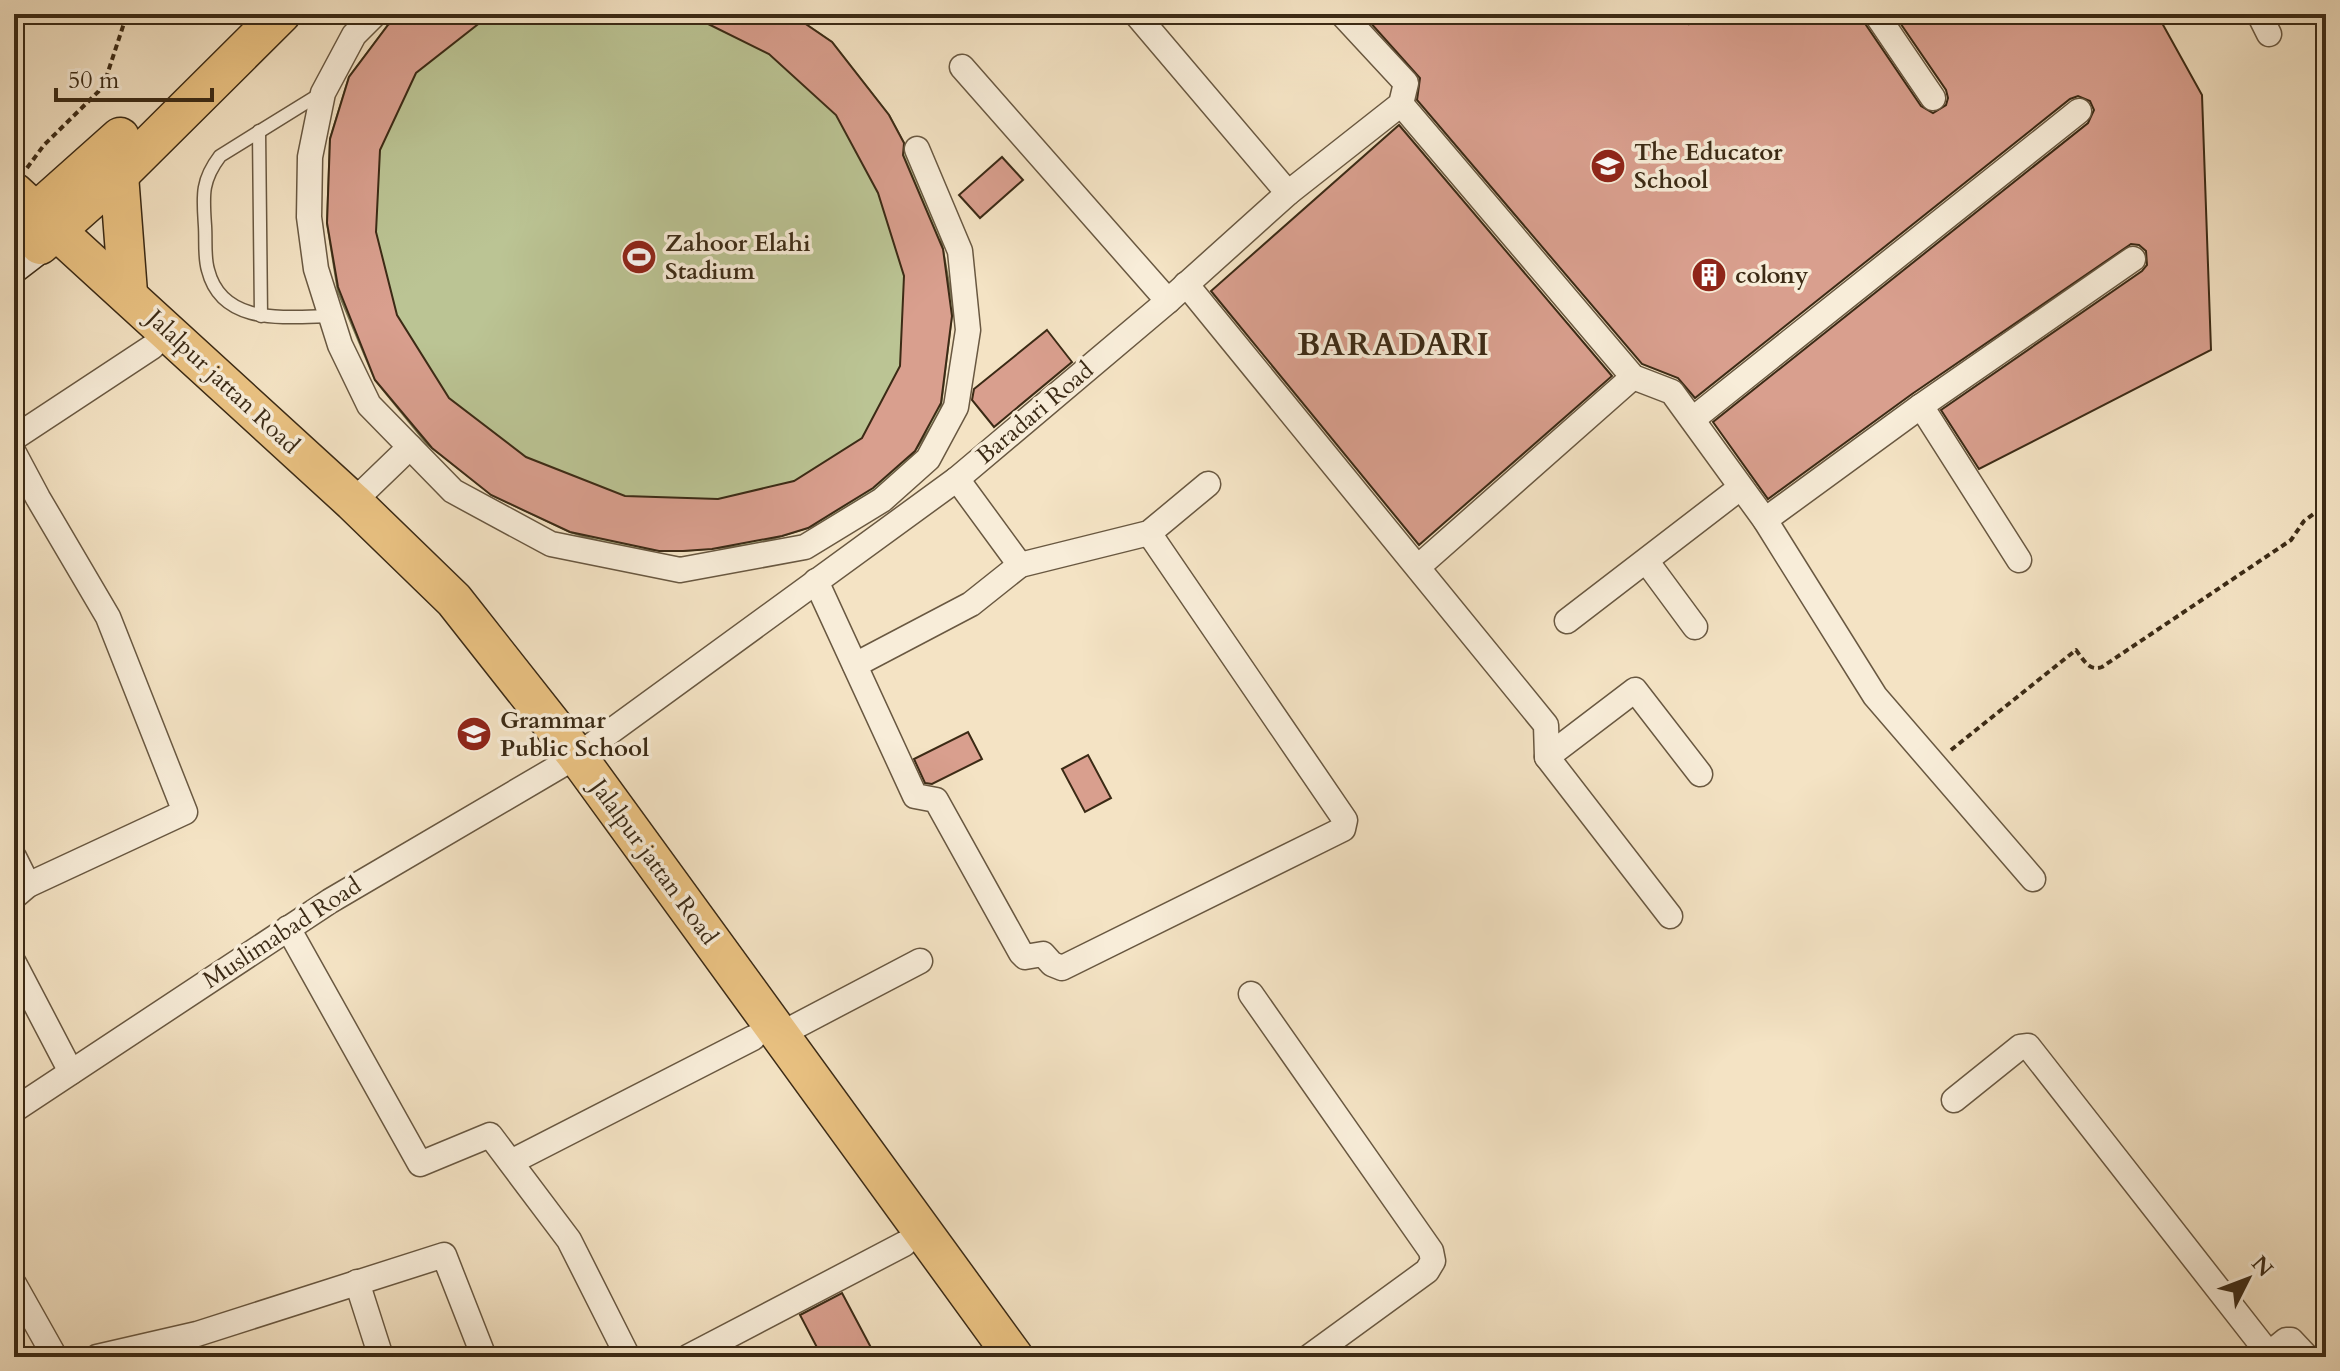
<svg xmlns="http://www.w3.org/2000/svg" width="2340" height="1371" viewBox="0 0 2340 1371" font-family="Cardo,serif">
  <style>
    .green { fill: #bbc494; stroke: #7b7754; stroke-width: 2 }
    .building { fill: #d99f8e; stroke: #3b2a15; stroke-width: 2 }
    .lines { fill: none; stroke-linecap: round; stroke-linejoin: round }
    .lane-casing { stroke: #695841; stroke-width: 15 }
    .street-casing { stroke: #695841; stroke-width: 27 }
    .secondary-casing { stroke: #3b2a15; stroke-width: 37 }
    .primary-casing { stroke: #3b2a15; stroke-width: 41 }
    .path { stroke: #3b2a15; stroke-width: 4; stroke-dasharray: 6 4; stroke-linecap: butt }
    .lane { stroke: #f8edd9; stroke-width: 12 }
    .street { stroke: #f8edd9; stroke-width: 24 }
    .secondary { stroke: #f8edd9; stroke-width: 34 }
    .primary { stroke: #eac282; stroke-width: 38 }
    .labels { text-anchor: middle; dominant-baseline: central; stroke-width: 7; stroke-linejoin: round; paint-order: stroke }
    .poi-label { font-size: 24px; font-weight: bold; fill: #3b2a15; stroke: #f8edd9; text-anchor: start }
    .street-label { font-size: 24px; fill: #3b2a15; stroke: #f8edd9 }
    .district-label { font-size: 32px; font-weight: bold; letter-spacing: 2px; fill: #3b2a15; stroke: #f8edd9 }
  </style>
  <rect width="100%" height="100%" fill="#f4e3c4"/>
  <filter id="stains"><feTurbulence type="fractalNoise" baseFrequency=".0025" numOctaves="4"/><feColorMatrix values="0 0 0 0 .2 0 0 0 0 .09 0 0 0 0 .02 0 0 0 .5 -.17"/></filter>
  <radialGradient id="worn" r=".72"><stop offset=".6" stop-color="#630" stop-opacity="0"/><stop offset="1" stop-color="#630" stop-opacity=".3"/></radialGradient>
  <path class="green" d="M405,14H791L832,42L889,115L934,199L953,306L940,414L900,473L842,517L753,545L683,551L623,549L570,532L492,495L427,444L375,380L338,292L327,223L330,139L349,77L388,25Z"/>
  <g class="building">
    <path d="M405,14H491L416,73L380,150L376,232L397,315L449,398L526,457L625,496L718,499L794,481L862,438L900,366L904,276L878,193L836,115L769,54L688,14H791L832,42L889,115L904,143L903,155L943,249L952,316L941,403L915,451L873,488L808,528L782,536L712,549L683,551H659L570,532L491,495L432,448L375,380L338,287L327,223L330,139L349,77L388,25Z"/>
    <path d="M1375,14H1682L1689,24L1702,14H1861L1864,22L1921,106L1933,113L1946,105L1948,98L1946,90L1894,14H2157L2202,95L2211,350L1979,469L1941,410L2142,271L2147,265L2146,251L2139,245L2131,244L1912,394L1768,499L1713,422L2088,123L2094,110L2090,101L2078,96L2070,99L1695,398L1678,378L1642,364L1417,100L1420,78L1368,20Z"/>
    <path d="M1399,125L1612,376L1419,545L1211,291Z"/>
    <path d="M1002,157L1023,180L980,218L959,195Z"/>
    <path d="M1047,330L1072,362L994,427L972,400L974,389Z"/>
    <path d="M968,732L982,759L932,784L925,783L914,759Z"/>
    <path d="M1088,755L1111,798L1085,812L1062,769Z"/>
    <path d="M842,1293L876,1357H822L800,1315Z"/>
  </g>
  <g class="lines">
    <defs>
      <g id="lane">
        <path d="M320,94L220,156C201,181 203,196 205,226C206,240 204,257 208,270C222,326 286,317 331,316"/>
        <path d="M259,131L261,316"/>
      </g>
      <g id="street">
        <path d="M375,14L354,35L323,93L310,157L309,217L316,269L340,345L369,405L453,491L551,544L680,570L805,547L882,500L928,459L956,407L968,330L960,251L917,149"/>
        <path d="M1136,14L1288,193"/>
        <path d="M1876,14L1933,98"/>
        <path d="M2259,14L2269,34"/>
        <path d="M962,67L1168,301"/>
        <path d="M1401,104L1633,377L1672,392L1765,520L1875,696L2033,879"/>
        <path d="M1186,284L1546,725L1547,757L1670,916"/>
        <path d="M1921,406L2019,560"/>
        <path d="M1693,419L2079,111"/>
        <path d="M14,438L152,347"/>
        <path d="M14,453L38,498L108,617L185,812L28,885L14,897"/>
        <path d="M957,479L1020,565L1149,533L1208,484"/>
        <path d="M353,502L410,447"/>
        <path d="M1765,520L1921,406L2133,259"/>
        <path d="M1647,562L1695,627"/>
        <path d="M1418,567L1633,377"/>
        <path d="M816,581L915,796L936,800L1021,953L1025,957L1043,954L1052,964L1062,968L1333,834L1343,829L1345,820L1149,533"/>
        <path d="M1567,621L1740,488"/>
        <path d="M855,665L971,604L1020,565"/>
        <path d="M1547,757L1635,690L1700,774"/>
        <path d="M14,857L28,885"/>
        <path d="M288,928L420,1164L490,1135L569,1240L628,1357"/>
        <path d="M14,963L71,1072"/>
        <path d="M1251,994L1431,1251L1433,1261L1427,1271L1309,1357"/>
        <path d="M779,1035L920,961"/>
        <path d="M1954,1100L2020,1047L2028,1046L2269,1354"/>
        <path d="M14,1110L330,901L577,756L957,479L1168,301L1288,193L1401,104L1406,83L1342,14"/>
        <path d="M511,1162L753,1038"/>
        <path d="M357,1282L381,1357"/>
        <path d="M14,1284L55,1357"/>
        <path d="M97,1357L197,1334L444,1255L484,1357"/>
        <path d="M688,1357L904,1244"/>
        <path d="M2265,1357L2286,1340H2291L2307,1357"/>
      </g>
      <path id="secondary" d="M14,265L40,245"/>
      <g id="primary">
        <path d="M119,175L128,293"/>
        <path d="M14,192L353,502L454,600L577,756L1014,1357"/>
        <path d="M19,227L120,137"/>
        <path d="M40,245L119,175L281,14"/>
      </g>
    </defs>
    <use href="#lane" class="lane-casing"/>
    <use href="#street" class="street-casing"/>
    <use href="#secondary" class="secondary-casing"/>
    <use href="#primary" class="primary-casing"/>
    <g class="path">
      <path d="M27,168L44,145L103,87L127,14"/>
      <path d="M1951,750L2076,650C2083,659 2089,672 2102,667L2291,540L2304,521L2326,505"/>
    </g>
    <use href="#lane" class="lane"/>
    <use href="#street" class="street"/>
    <use href="#secondary" class="secondary"/>
    <use href="#primary" class="primary"/>
  </g>
  <defs>
    <symbol id="school-disc" viewBox="-11 -11 22 22"><circle r="9.5" fill="#8f2418" stroke="#f8edd9"/><path d="M0-5L7-2L0 1L-7-2ZM-4 1L0 2.5L4 1V4Q0 6-4 4Z" fill="#fff"/></symbol>
    <symbol id="stadium-disc" viewBox="-11 -11 22 22"><circle r="9.5" fill="#8f2418" stroke="#f8edd9"/><path d="M0-5a6.5 5 0 1 0 0 10a6.5 5 0 1 0 0-10ZM-3.5-1.8h7v3.6h-7Z" fill="#fff"/></symbol>
    <symbol id="building-disc" viewBox="-11 -11 22 22"><circle r="9.5" fill="#8f2418" stroke="#f8edd9"/><path d="M-4-6H4V6H1V3H-1V6H-4ZM-2.5-4.3h1.7v1.8h-1.7ZM.8-4.3h1.7v1.8H.8ZM-2.5-1h1.7V.8h-1.7ZM.8-1h1.7V.8H.8Z" fill="#fff"/></symbol>
  </defs>
  <g fill-rule="evenodd">
    <use href="#school-disc" x="1588" y="146" width="40" height="40"/>
    <use href="#stadium-disc" x="619" y="237" width="40" height="40"/>
    <use href="#building-disc" x="1689" y="255" width="40" height="40"/>
    <use href="#school-disc" x="454" y="714" width="40" height="40"/>
  </g>
  <g class="labels">
    <g class="poi-label">
      <text x="1634" y="152">The Educator<tspan x="1634" dy="28">School</tspan></text>
      <text x="665" y="243">Zahoor Elahi<tspan x="665" dy="28">Stadium</tspan></text>
      <text x="1735" y="275">colony</text>
      <text x="500" y="720">Grammar<tspan x="500" dy="28">Public School</tspan></text>
    </g>
    <g class="street-label">
      <text transform="translate(223 382) rotate(43)">Jalalpur jattan Road</text>
      <text transform="translate(1035 413) rotate(-40)">Baradari Road</text>
      <text transform="translate(654 862) rotate(54)">Jalalpur jattan Road</text>
      <text transform="translate(282 933) rotate(-33)">Muslimabad Road</text>
    </g>
    <g class="district-label">
      <text x="1394" y="345">BARADARI</text>
    </g>
  </g>
  <rect width="2340" height="1371" fill="none" stroke="#f4e3c4" stroke-width="48"/>
  <rect x="16" y="16" width="2308" height="1339" fill="none" stroke="#3b2a15" stroke-width="4"/>
  <rect x="24" y="24" width="2292" height="1323" fill="none" stroke="#3b2a15" stroke-width="2"/>
  <g transform="translate(2248 1279) rotate(48)" stroke="#f8edd9" stroke-width="6" paint-order="stroke">
  <path d="M0-6L14 30L0 20L-14 30Z" fill="#3b2a15"/>
  <text y="-12" font-size="22" font-weight="bold" text-anchor="middle" fill="#3b2a15">N</text>
  </g>
  <path d="M56 88v12h156v-12" fill="none" stroke="#3b2a15" stroke-width="4"/>
  <text x="68" y="88" font-size="24" fill="#3b2a15" stroke="#f8edd9" stroke-width="6" paint-order="stroke">50 m</text>
  <rect width="100%" height="100%" filter="url(#stains)"/>
  <rect width="100%" height="100%" fill="url(#worn)"/>
</svg>
